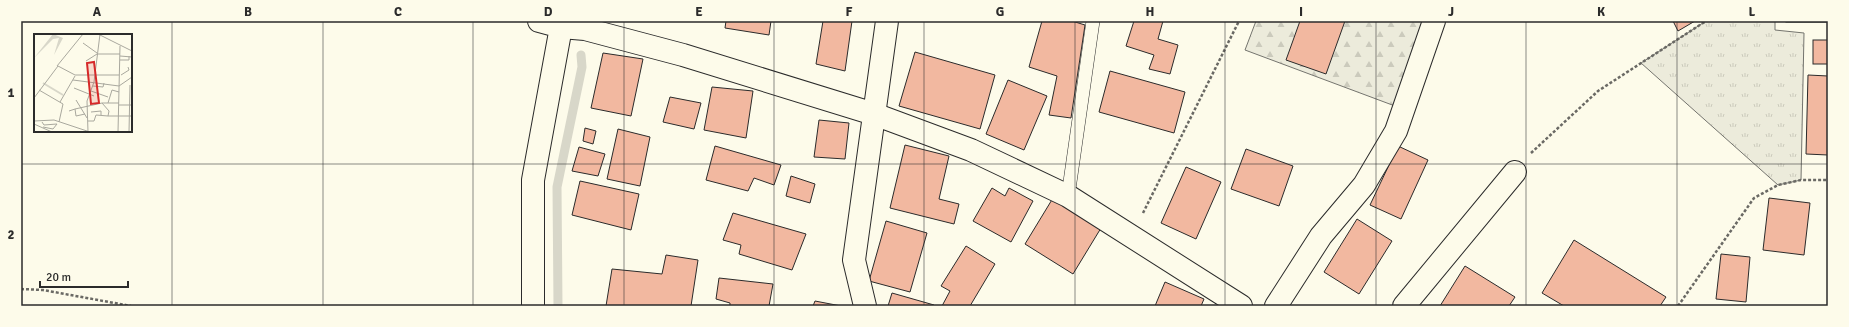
<svg xmlns="http://www.w3.org/2000/svg" width="1849" height="327" viewBox="0 0 1849 327" font-family="Signika,sans-serif">
  <style>
    .grass { fill: url(#grass-tufts); stroke: #74746e }
    .forest { fill: url(#forest-firs); stroke: #74746e }
    .lines { fill: none; stroke-linecap: round; stroke-linejoin: round }
    .stream { stroke: #d8d7c9; stroke-width: 9 }
    .building { fill: #f2b8a0; stroke: #2b2b2b }
    .lane-casing { stroke: #2b2b2b; stroke-width: 14 }
    .street-casing { stroke: #2b2b2b; stroke-width: 24 }
    .secondary-casing { stroke: #2b2b2b; stroke-width: 24 }
    .path { stroke: #6a6964; stroke-width: 2.5; stroke-dasharray: 3 2; stroke-linecap: butt }
    .lane { stroke: #fdfbea; stroke-width: 13 }
    .street { stroke: #fdfbea; stroke-width: 22 }
    .secondary { stroke: #fdfbea; stroke-width: 22 }
    .grid { fill: none; stroke: #2b2b2b; stroke-width: 1; stroke-opacity: 0.55 }
    .inset-river { fill: none; stroke: #d8d7c9; stroke-width: 2 }
    .inset-road { fill: none; stroke: #a9a89e; stroke-width: 1 }
    .view { fill: #d62828; fill-opacity: 0.15; stroke: #d62828; stroke-width: 2 }
    .inset-edge { fill: none; stroke: #2b2b2b; stroke-width: 2 }
    .neatline { fill: none; stroke: #2b2b2b; stroke-width: 1.5 }
    .grid-label { font-size: 13px; text-anchor: middle; font-weight: bold; fill: #2b2b2b }
  </style>
  <defs>
    <pattern id="grass-tufts" width="24" height="20" patternUnits="userSpaceOnUse"><rect width="24" height="20" fill="#ecebdb"/><path d="M3 7l-1-3M5 7V3M7 7l1-3M15 17l-1-3M17 17v-4M19 17l1-3" fill="none" stroke="#cbcabc"/></pattern>
    <pattern id="forest-firs" width="22" height="20" patternUnits="userSpaceOnUse"><rect width="22" height="20" fill="#ecebdb"/><path d="M5 1l3.5 6h-7zM16 11l3.5 6h-7z" fill="#cbcabc"/></pattern>
  </defs>
  <rect width="100%" height="100%" fill="#fdfbea"/>
  <path class="grass" d="M1706,21H1775V30L1804,33L1801,180L1778,185L1641,63Z"/>
  <path class="forest" d="M1256,21H1434L1403,109L1245,50Z"/>
  <g class="lines">
    <path class="stream" d="M558,306L557,187L582,67L581,55"/>
  </g>
  <g class="building">
    <path d="M726,21H771L769,35L725,28Z"/>
    <path d="M823,21H852L845,71L816,64Z"/>
    <path d="M1042,21H1072L1085,25L1071,118L1049,115L1057,76L1029,67Z"/>
    <path d="M1134,21H1163L1158,39L1178,45L1170,74L1149,69L1154,55L1126,46Z"/>
    <path d="M1300,21H1345L1326,74L1286,60Z"/>
    <path d="M1673,21H1695L1678,31Z"/>
    <rect x="1786" y="21" width="42" height="1"/>
    <rect x="1813" y="40" width="15" height="24"/>
    <path d="M915,52L995,75L980,129L899,106Z"/>
    <path d="M603,53L643,59L631,116L591,108Z"/>
    <path d="M1110,71L1185,92L1174,133L1099,112Z"/>
    <path d="M1808,75L1828,76V155L1806,154Z"/>
    <path d="M1008,80L1047,96L1024,150L986,134Z"/>
    <path d="M712,87L753,91L746,138L704,130Z"/>
    <path d="M670,97L701,103L694,129L663,122Z"/>
    <path d="M819,120L849,123L845,159L814,157Z"/>
    <path d="M585,128L596,131L593,144L583,141Z"/>
    <path d="M618,129L650,137L640,186L607,179Z"/>
    <path d="M905,145L949,156L939,199L959,204L954,224L890,208Z"/>
    <path d="M715,146L781,165L774,185L754,178L748,191L706,180Z"/>
    <path d="M1398,146L1428,160L1401,219L1370,205Z"/>
    <path d="M579,147L605,154L598,176L572,171Z"/>
    <path d="M1246,149L1293,166L1279,206L1231,189Z"/>
    <path d="M1186,167L1221,182L1196,239L1161,223Z"/>
    <path d="M791,176L815,184L810,203L786,196Z"/>
    <path d="M580,181L639,194L631,230L572,215Z"/>
    <path d="M992,188L1005,196L1009,188L1033,201L1011,242L973,221Z"/>
    <path d="M1053,198L1101,228L1073,274L1025,244Z"/>
    <path d="M1769,198L1810,203L1804,255L1763,250Z"/>
    <path d="M733,213L806,234L792,270L739,254L741,245L723,240Z"/>
    <path d="M1357,219L1392,241L1359,294L1324,272Z"/>
    <path d="M886,221L927,233L910,292L869,281Z"/>
    <path d="M1574,240L1666,297L1660,306H1564L1542,293Z"/>
    <path d="M966,246L995,264L970,306H942L950,291L941,286Z"/>
    <path d="M1721,254L1750,257L1746,302L1716,299Z"/>
    <path d="M666,255L698,260L691,306H606L612,269L662,274Z"/>
    <path d="M1465,266L1515,297L1509,306H1440Z"/>
    <path d="M719,278L773,284L769,306H730V303L716,299Z"/>
    <path d="M1165,282L1204,299L1201,306H1155Z"/>
    <path d="M892,293L934,305V306H888Z"/>
    <path d="M815,301L841,306H813Z"/>
  </g>
  <g class="lines">
    <defs>
      <path id="lane" d="M1068,196L1093,21"/>
      <g id="street">
        <path d="M561,21V27L585,29L683,55L874,114L971,150L1068,196L1241,306"/>
        <path d="M865,306L854,260L887,21"/>
        <path d="M1276,306L1321,236L1364,185L1396,131L1434,21"/>
        <path d="M1404,306L1515,172"/>
      </g>
      <path id="secondary" d="M533,306V180L561,27L539,21"/>
    </defs>
    <use href="#lane" class="lane-casing"/>
    <use href="#street" class="street-casing"/>
    <use href="#secondary" class="secondary-casing"/>
    <g class="path">
      <path d="M1531,153L1598,91L1706,21"/>
      <path d="M1143,213L1239,21"/>
      <path d="M21,289L43,290L131,306"/>
      <path d="M1678,306L1754,198L1778,185L1801,180H1828"/>
    </g>
    <use href="#lane" class="lane"/>
    <use href="#street" class="street"/>
    <use href="#secondary" class="secondary"/>
  </g>
  <path class="grid" d="M172,21V306M323,21V306M473,21V306M624,21V306M774,21V306M924,21V306M1075,21V306M1225,21V306M1376,21V306M1526,21V306M1677,21V306M21,164H1828"/>
  <g transform="translate(34 34)">
    <rect width="98" height="98" fill="#fdfbea"/>
    <path d="M19,0L29,4L20,21L25,4L19,5L0,24Z" fill="#d8d7c9"/>
    <path class="inset-river" d="M9,49L29,61"/>
    <path class="inset-road" d="M64,0L98,17M49,9L63,19M86,22L98,23M86,26H95V22M52,27L63,20H86M23,32L49,0M87,41L95,36L94,33M39,46L85,52L98,43M59,52L69,53L70,49M40,54L60,62M5,56L29,70L25,88M57,57L74,63M0,64L24,32L41,41H85M42,66L53,84M26,68L41,42M68,69L75,77L74,82H98M74,69L78,56L85,58M85,71H98M41,75L68,69H85M35,77L41,75L42,82L51,80M57,78L67,77V81M0,87L20,86L56,98M54,87H60L62,81L74,82M8,88L10,91L23,90L19,95L9,93M0,90L18,98M54,98L53,67L60,48L66,0M84,98L86,12M95,98L96,51"/>
    <path class="view" d="M60,28L65,69L57,70L53,29Z"/>
    <rect width="98" height="98" class="inset-edge"/>
  </g>
  <rect width="1849" height="327" fill="none" stroke="#fdfbea" stroke-width="44"/>
  <path d="M40 281v6h88v-6" fill="none" stroke="#2b2b2b" stroke-width="2"/>
  <text x="46" y="281" font-size="12" fill="#2b2b2b" stroke="#fdfbea" stroke-width="3" paint-order="stroke">20 m</text>
  <rect x="22" y="22" width="1805" height="283" class="neatline"/>
  <g class="grid-label">
    <text x="97" y="16">A</text>
    <text x="248" y="16">B</text>
    <text x="398" y="16">C</text>
    <text x="548" y="16">D</text>
    <text x="699" y="16">E</text>
    <text x="849" y="16">F</text>
    <text x="1000" y="16">G</text>
    <text x="1150" y="16">H</text>
    <text x="1301" y="16">I</text>
    <text x="1451" y="16">J</text>
    <text x="1601" y="16">K</text>
    <text x="1752" y="16">L</text>
    <text x="11" y="97">1</text>
    <text x="11" y="239">2</text>
  </g>
</svg>
